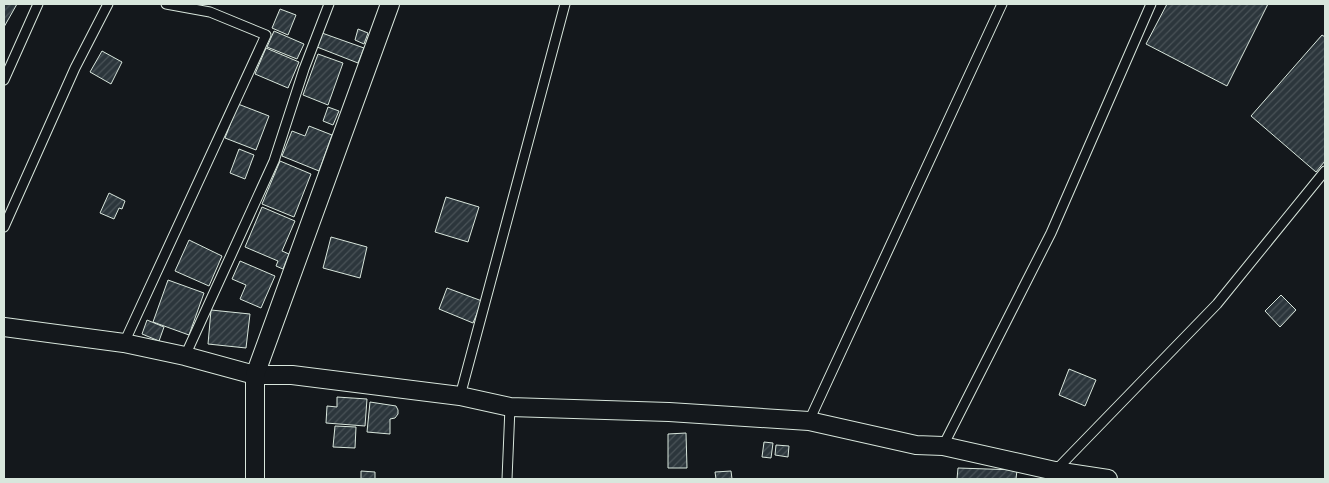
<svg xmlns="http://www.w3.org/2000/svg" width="1329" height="483" viewBox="0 0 1329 483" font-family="'Nunito Sans',sans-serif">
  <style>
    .building { fill: url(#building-hatch); stroke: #d8e6dc }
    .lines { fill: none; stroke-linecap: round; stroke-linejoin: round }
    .service-casing { stroke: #d8e6dc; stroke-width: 11 }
    .minor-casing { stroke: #d8e6dc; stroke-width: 20 }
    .service { stroke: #14181c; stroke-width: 9 }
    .minor { stroke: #14181c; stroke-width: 18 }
  </style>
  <defs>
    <pattern id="building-hatch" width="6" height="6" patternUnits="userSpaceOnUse" patternTransform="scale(1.25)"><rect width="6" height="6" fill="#2c363c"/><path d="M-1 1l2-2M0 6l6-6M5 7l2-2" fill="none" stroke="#4a5358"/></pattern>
  </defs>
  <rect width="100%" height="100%" fill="#14181c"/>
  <g class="building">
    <path d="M4,4H17L4,27Z"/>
    <path d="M1167,4H1268L1227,86L1146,44Z"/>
    <path d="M280,9L296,15L288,35L272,28Z"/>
    <path d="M358,29L368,33L364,44L355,40Z"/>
    <path d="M274,31L304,44L297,59L267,47Z"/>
    <path d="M322,33L364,48L358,63L317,47Z"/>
    <path d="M1322,35L1325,37V161L1316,172L1251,116Z"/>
    <path d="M266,48L299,62L288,88L255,74Z"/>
    <path d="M102,51L122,62L111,84L90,72Z"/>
    <path d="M318,54L343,63L328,105L303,95Z"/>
    <path d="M238,104L269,116L256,150L225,138Z"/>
    <path d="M328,107L339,111L333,125L323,121Z"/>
    <path d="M309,126L332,135L319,171L282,156L292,131L305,136Z"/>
    <path d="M239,149L254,155L245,179L230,173Z"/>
    <path d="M280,161L311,174L294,217L262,204Z"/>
    <path d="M109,193L125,201L122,209L119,208L114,219L100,213Z"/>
    <path d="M446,197L479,207L468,242L435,232Z"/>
    <path d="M262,207L295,221L282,251L289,254L283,269L276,266L278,261L245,247Z"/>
    <path d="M331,237L367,247L360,278L323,268Z"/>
    <path d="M189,240L222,256L209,286L175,271Z"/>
    <path d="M240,261L275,276L261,308L240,299L246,285L232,279Z"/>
    <path d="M168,280L204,293L189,335L153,322Z"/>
    <path d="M447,288L482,301L473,323L439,309Z"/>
    <path d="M1281,295L1296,310L1280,327L1265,311Z"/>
    <path d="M211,310L250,314L246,348L208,344Z"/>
    <path d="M147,320L164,327L159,341L142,334Z"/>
    <path d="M1069,369L1096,380L1085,406L1059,395Z"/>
    <path d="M337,397L367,399L365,426L326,423L327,406L337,407Z"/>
    <path d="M370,402L396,406L398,410V414L395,418L390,419V434L367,432Z"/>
    <path d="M335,426L356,427L355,448L333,447Z"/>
    <path d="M686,433L687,468H668V434Z"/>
    <path d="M764,442L773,443L771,458L762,457Z"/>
    <path d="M776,445L789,446L788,457L775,455Z"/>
    <path d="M958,468L1017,470L1016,479H957Z"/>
    <path d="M361,471L375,472V479H361Z"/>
    <path d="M731,471L732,479H716L715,472Z"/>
  </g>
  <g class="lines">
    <defs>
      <g id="service">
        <path d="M4,80L38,4"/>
        <path d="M4,227L75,68L108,4"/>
        <path d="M124,343L266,35L210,12L166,4"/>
        <path d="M185,356L274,161L304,69L329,4"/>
        <path d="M460,396L565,4"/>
        <path d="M809,421L1002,4"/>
        <path d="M943,446L1051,233L1151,4"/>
        <path d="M1055,471L1217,304L1325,171"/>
        <path d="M507,479L510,407"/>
      </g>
      <g id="minor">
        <path d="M4,327L124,343L185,356L255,375H292L460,396L510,407L669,412L809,421L916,445L943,446L1055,471L1108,479"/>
        <path d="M255,479V375L390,4"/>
      </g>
    </defs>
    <use href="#service" class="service-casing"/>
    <use href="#minor" class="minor-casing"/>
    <use href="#service" class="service"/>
    <use href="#minor" class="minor"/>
  </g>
  <rect width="1329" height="483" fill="none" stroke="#d8e6dc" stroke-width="10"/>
</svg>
